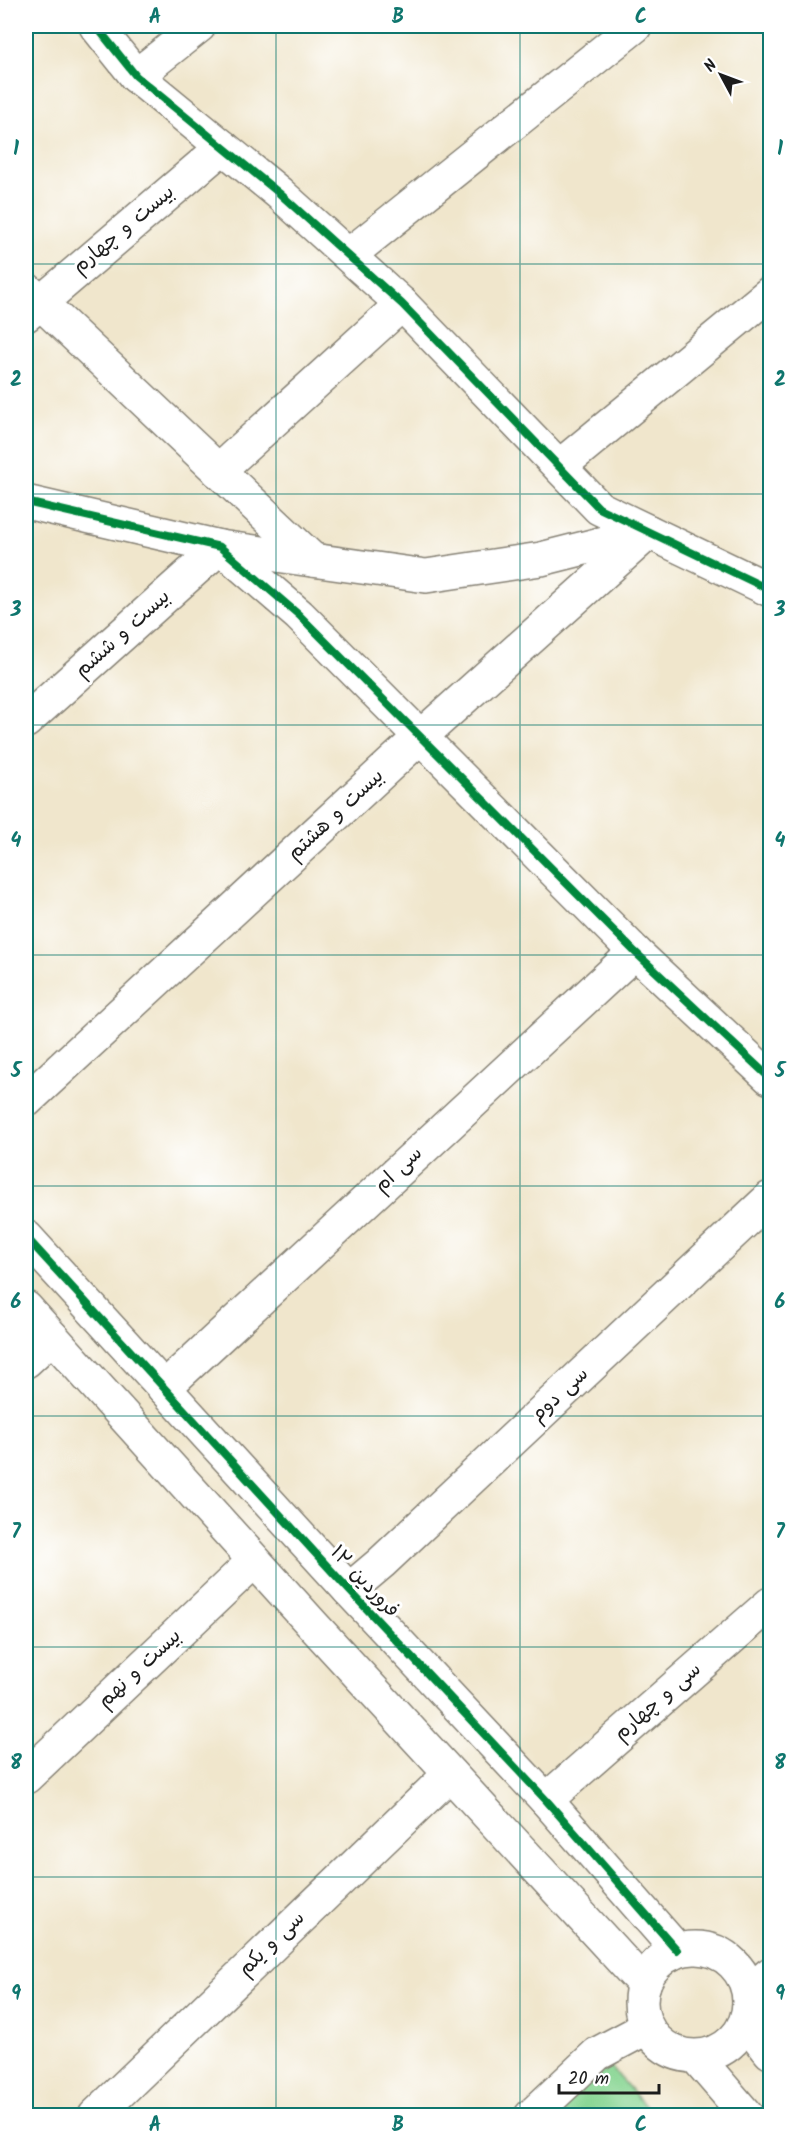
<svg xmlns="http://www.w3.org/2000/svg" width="796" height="2141" viewBox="0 0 796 2141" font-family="Kalam,'Playpen Sans Arabic',sans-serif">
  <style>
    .park { fill: #88d593; stroke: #527858; stroke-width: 1.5 }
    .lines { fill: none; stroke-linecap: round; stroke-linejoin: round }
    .minor-casing { stroke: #868174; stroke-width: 36 }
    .tertiary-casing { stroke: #868174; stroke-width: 36 }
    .minor { stroke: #fff; stroke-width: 33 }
    .tertiary { stroke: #fff; stroke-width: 33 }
    .cycleway-casing { stroke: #fff; stroke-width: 11 }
    .cycleway { stroke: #00873e; stroke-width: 8 }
    .grid { fill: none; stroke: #0f766e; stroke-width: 1.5; stroke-opacity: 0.55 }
    .labels { text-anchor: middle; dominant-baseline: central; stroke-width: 6; stroke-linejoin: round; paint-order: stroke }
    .street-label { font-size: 20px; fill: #1c1c1c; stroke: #fff }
    .neatline { fill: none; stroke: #0f766e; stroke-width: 2 }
    .grid-label { font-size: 20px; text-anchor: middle; font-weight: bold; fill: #0f766e }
  </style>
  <rect width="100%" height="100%" fill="#fff"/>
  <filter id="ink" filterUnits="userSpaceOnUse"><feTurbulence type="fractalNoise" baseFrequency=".0167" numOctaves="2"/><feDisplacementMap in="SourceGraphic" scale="12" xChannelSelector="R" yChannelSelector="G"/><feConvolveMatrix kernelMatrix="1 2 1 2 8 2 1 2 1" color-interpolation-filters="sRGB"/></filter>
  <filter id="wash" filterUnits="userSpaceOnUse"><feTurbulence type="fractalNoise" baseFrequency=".008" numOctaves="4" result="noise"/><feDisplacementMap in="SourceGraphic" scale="24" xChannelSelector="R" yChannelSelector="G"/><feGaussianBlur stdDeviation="1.35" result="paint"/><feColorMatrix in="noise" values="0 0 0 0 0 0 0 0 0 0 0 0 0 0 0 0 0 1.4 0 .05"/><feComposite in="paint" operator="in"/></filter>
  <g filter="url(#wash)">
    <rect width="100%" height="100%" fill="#f0e6cc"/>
    <path class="park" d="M609,2065L653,2115L553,2116Z"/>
  </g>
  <g filter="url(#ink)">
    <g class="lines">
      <defs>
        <g id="minor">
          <path d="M96,26L136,76L279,193L402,304L599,508L770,590"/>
          <path d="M136,76L199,26"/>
          <path d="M349,255L635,26"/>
          <path d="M26,289L313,560"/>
          <path d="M26,315L223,147"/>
          <path d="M560,466L770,293"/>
          <path d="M218,471L402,304"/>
          <path d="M26,502L220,547L299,615L635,952L770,1078"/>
          <path d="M26,721L220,547L426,576L541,559L644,533"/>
          <path d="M26,1101L419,738L649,532"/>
          <path d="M26,1361L52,1337"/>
          <path d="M164,1388L635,952"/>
          <path d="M349,1590L381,1563L770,1198"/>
          <path d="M26,1777L254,1561"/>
          <path d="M546,1800L770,1604"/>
          <path d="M749,1992L770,1974"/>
          <path d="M95,2116L450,1774"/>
          <path d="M531,2116L597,2054L646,2028"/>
        </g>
        <g id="tertiary">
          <path d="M26,1237L349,1590L546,1800L677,1950"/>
          <path d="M26,1308L312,1624L644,1984"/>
          <circle cx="695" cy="2002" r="54"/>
          <path d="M747,2023L770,2052"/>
          <path d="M697,2058L747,2116"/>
        </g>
      </defs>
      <use href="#minor" class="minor-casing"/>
      <use href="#tertiary" class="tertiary-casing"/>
      <use href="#minor" class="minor"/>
      <use href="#tertiary" class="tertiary"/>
      <defs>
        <g id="cycleway">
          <path d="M96,26L136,76L279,193L402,304L599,508L770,590"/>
          <path d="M26,502L220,547L299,615L635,952L770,1078"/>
          <path d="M26,1237L349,1590L546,1800L677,1950"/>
        </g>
      </defs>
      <use href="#cycleway" class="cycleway-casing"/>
      <use href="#cycleway" class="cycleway"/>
    </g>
  </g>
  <path class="grid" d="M276,26V2116M520,26V2116M26,264H770M26,494H770M26,725H770M26,955H770M26,1186H770M26,1416H770M26,1647H770M26,1877H770"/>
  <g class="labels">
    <g class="street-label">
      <text transform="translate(124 230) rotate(-40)">بیست و چهارم</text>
      <text transform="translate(123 634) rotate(-42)">بیست و ششم</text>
      <text transform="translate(336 815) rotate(-43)">بیست و هشتم</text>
      <text transform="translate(399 1170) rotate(-43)">سی ام</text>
      <text transform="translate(560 1395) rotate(-43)">سی دوم</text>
      <text transform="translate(364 1582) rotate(47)">۱۲ فروردین</text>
      <text transform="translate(140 1669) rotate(-43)">بیست و نهم</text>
      <text transform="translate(658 1702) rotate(-41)">سی و چهارم</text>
      <text transform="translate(272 1944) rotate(-44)">سی و یکم</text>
    </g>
  </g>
  <rect width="796" height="2141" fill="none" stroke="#fff" stroke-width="66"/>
  <g transform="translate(721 75) rotate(311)" stroke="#ffffff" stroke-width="4.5" paint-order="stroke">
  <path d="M0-4.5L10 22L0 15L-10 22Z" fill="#1c1c1c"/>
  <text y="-9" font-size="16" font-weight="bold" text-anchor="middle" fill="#1c1c1c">N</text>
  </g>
  <path d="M559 2084v9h100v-9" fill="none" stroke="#1c1c1c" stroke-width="3"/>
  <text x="568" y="2084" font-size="18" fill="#1c1c1c" stroke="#ffffff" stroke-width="4.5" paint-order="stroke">20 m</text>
  <rect x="33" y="33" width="730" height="2075" class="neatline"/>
  <g class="grid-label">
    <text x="155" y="23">A</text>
    <text x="398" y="23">B</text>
    <text x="641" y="23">C</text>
    <text x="16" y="155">1</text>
    <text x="780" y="155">1</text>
    <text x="16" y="386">2</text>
    <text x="780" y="386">2</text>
    <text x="16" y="616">3</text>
    <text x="780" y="616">3</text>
    <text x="16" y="847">4</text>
    <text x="780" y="847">4</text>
    <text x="16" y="1077">5</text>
    <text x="780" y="1077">5</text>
    <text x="16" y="1308">6</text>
    <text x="780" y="1308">6</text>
    <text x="16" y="1538">7</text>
    <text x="780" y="1538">7</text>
    <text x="16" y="1769">8</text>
    <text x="780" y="1769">8</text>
    <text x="16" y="2000">9</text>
    <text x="780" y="2000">9</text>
    <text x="155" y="2131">A</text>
    <text x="398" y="2131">B</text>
    <text x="641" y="2131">C</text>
  </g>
</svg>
